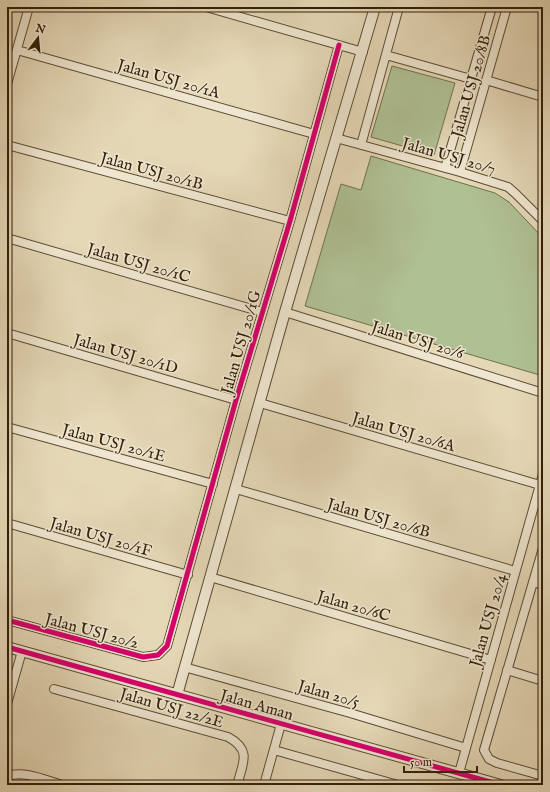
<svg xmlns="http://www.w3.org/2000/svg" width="550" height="792" font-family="'IM FELL English',serif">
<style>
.green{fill:#afc093;stroke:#70704e}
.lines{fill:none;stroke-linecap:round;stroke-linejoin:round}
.minor-casing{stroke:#5e4d34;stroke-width:10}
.tertiary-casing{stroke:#5e4d34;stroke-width:12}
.minor{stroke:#eee6d0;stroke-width:8}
.tertiary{stroke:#eee6d0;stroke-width:10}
.cycleway-casing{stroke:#eee6d0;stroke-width:8}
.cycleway{stroke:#d6006c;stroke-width:5}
.labels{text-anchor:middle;stroke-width:3;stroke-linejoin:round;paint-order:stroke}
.street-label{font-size:16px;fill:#311f09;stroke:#eee6d0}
</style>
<rect width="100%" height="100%" fill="#e5d8b7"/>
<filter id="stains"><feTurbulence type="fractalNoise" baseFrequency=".005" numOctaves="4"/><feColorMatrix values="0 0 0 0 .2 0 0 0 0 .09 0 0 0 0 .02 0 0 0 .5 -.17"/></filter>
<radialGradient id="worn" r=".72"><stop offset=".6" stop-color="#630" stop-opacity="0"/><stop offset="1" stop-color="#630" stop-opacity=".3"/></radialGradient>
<path class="green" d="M392,66L455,83L434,155L371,137Z
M371,156L495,193L509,202L543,238V376L305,306L341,184L361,190Z"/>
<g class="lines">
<defs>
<path id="minor" d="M206,7L363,52
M17,50L314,134
M386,55L471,79
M486,80L543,97
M7,84L29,7
M336,138L460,172L508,187L516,194L543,221
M7,145L290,221
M361,145L399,7
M445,168L492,7
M460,172L507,7
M7,238L262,312
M285,312L543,393
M7,333L236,400
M260,403L540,485
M7,427L213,484
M236,489L515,571
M7,523L188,575
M543,548L484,750L489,759L497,763L543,776
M210,577L491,660
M533,582L543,585
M7,620L143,657L158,655L167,646L236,400L290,221L339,45
M184,667L350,713L466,748
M507,670L543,681
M54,689L228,737C252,750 243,763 237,785
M7,704L22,651
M274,750L398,785
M459,773L543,474
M7,776C24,770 45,780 62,785
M264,785L281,724"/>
<path id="tertiary" d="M7,647L501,785
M177,695L285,312L375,7"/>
</defs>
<use href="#minor" class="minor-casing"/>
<use href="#tertiary" class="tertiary-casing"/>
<use href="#minor" class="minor"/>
<use href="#tertiary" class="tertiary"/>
<defs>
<path id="cycleway" d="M7,620L143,657L158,655L167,646L236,400L290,221L339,45
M7,647L501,785"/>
</defs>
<use href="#cycleway" class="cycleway-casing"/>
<use href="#cycleway" class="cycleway"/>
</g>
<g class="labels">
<g class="street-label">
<text transform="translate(169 78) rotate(16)" y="6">Jalan USJ 20/1A</text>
<text transform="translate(470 86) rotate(-74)" y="6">Jalan USJ 20/8B</text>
<text transform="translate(449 155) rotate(16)" y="6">Jalan USJ 20/7</text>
<text transform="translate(152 170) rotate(15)" y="6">Jalan USJ 20/1B</text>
<text transform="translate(139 262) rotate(16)" y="6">Jalan USJ 20/1C</text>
<text transform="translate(418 339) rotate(17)" y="6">Jalan USJ 20/6</text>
<text transform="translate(240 342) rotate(-74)" y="6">Jalan USJ 20/1G</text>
<text transform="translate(126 353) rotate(16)" y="6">Jalan USJ 20/1D</text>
<text transform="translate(404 431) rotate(16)" y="6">Jalan USJ 20/6A</text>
<text transform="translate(114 442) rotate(15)" y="6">Jalan USJ 20/1E</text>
<text transform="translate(379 517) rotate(16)" y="6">Jalan USJ 20/6B</text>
<text transform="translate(101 536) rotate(16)" y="6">Jalan USJ 20/1F</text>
<text transform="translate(354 605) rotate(16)" y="6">Jalan 20/6C</text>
<text transform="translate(487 620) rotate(-74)" y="6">Jalan USJ 20/4</text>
<text transform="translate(92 630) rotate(15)" y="6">Jalan USJ 20/2</text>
<text transform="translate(329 693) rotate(16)" y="6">Jalan 20/5</text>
<text transform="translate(257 704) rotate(16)" y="6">Jalan Aman</text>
<text transform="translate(172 707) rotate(16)" y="6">Jalan USJ 22/2E</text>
</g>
</g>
<rect width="550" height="792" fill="none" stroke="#e5d8b7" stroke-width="24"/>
<rect x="8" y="8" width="534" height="776" fill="none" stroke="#311f09" stroke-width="2"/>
<rect x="12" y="12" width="526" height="768" fill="none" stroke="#311f09"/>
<g transform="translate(38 38) rotate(16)" stroke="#eee6d0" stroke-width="3" paint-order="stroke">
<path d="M0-3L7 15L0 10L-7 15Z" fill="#311f09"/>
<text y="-6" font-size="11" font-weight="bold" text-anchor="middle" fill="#311f09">N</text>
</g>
<path d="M404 766v6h73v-6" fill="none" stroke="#311f09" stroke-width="2"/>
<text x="410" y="766" font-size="12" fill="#311f09" stroke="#eee6d0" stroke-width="3" paint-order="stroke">50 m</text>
<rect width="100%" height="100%" filter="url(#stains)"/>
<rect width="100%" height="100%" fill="url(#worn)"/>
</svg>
